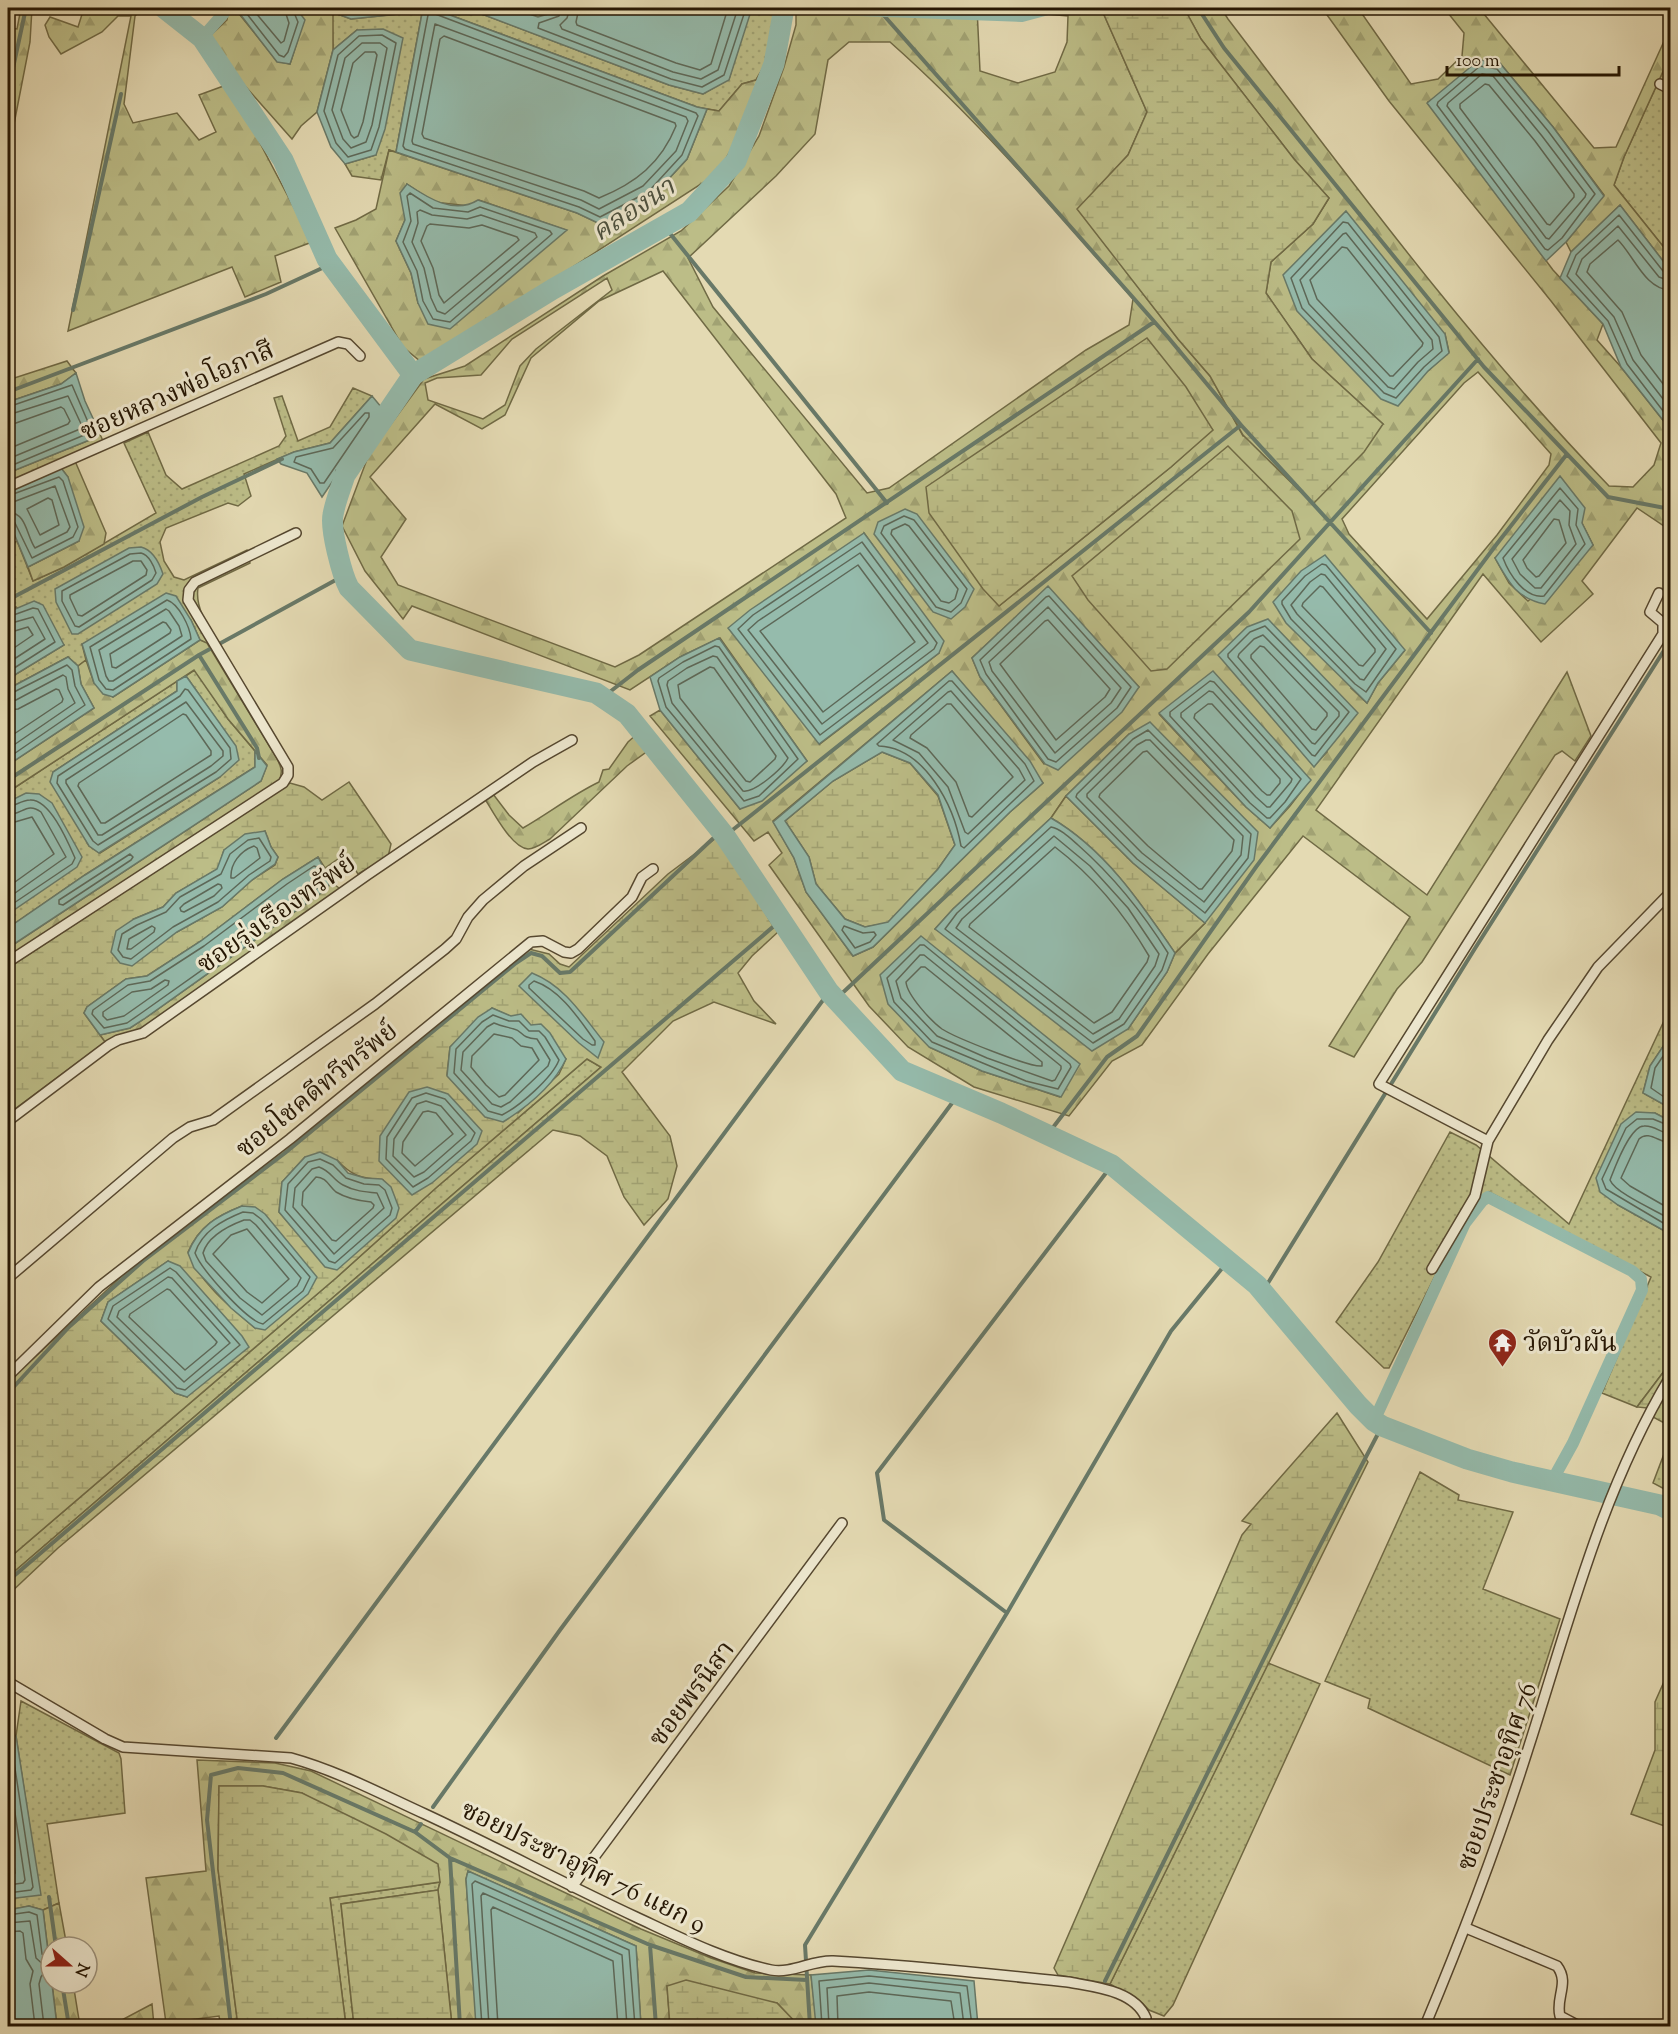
<svg xmlns="http://www.w3.org/2000/svg" width="1678" height="2034" font-family="'Sorts Mill Goudy','Noto Serif Thai',serif">
<style>
.grass{fill:url(#grass-dots);stroke:#706a45;stroke-width:1.5}
.forest{fill:url(#forest-firs);stroke:#706a45;stroke-width:1.5;fill-rule:evenodd}
.wetland{fill:url(#wetland-marsh);stroke:#706a45;stroke-width:1.5;fill-rule:evenodd}
.water{fill:#95bbac;stroke:#687968;stroke-width:1.5;fill-rule:evenodd}
.lines{fill:none;stroke-linecap:round;stroke-linejoin:round}
.shore{stroke:#5d6858;stroke-width:1.5}
.stream{stroke:#687968;stroke-width:4}
.canal{stroke:#95bbac;stroke-width:12}
.river{stroke:#95bbac;stroke-width:21}
.minor-casing{stroke:#55472f;stroke-width:12}
.minor{stroke:#ede7ce;stroke-width:9}
.labels{text-anchor:middle;stroke-width:6;stroke-linejoin:round;paint-order:stroke}
.street-label{font-size:26px;fill:#251603;stroke:#ede7ce}
.poi-label{font-size:26px;fill:#251603;stroke:#ede7ce;text-anchor:start}
.water-label{font-size:27px;font-style:italic;fill:#4c503e;stroke:#ede7ce}
</style>
<defs>
<pattern id="grass-dots" width="8" height="8" patternUnits="userSpaceOnUse" patternTransform="scale(1.5)"><rect width="8" height="8" fill="#bcbd87"/><path d="M2 2h.1M6 6h.1" fill="none" stroke="#a1a273" stroke-width="1.8" stroke-linecap="round"/></pattern>
<pattern id="forest-firs" width="22" height="20" patternUnits="userSpaceOnUse" patternTransform="scale(1.5)"><rect width="22" height="20" fill="#bcbd87"/><path d="M5 1l3.5 6h-7zM16 11l3.5 6h-7z" fill="#a1a273"/></pattern>
<pattern id="wetland-marsh" width="20" height="14" patternUnits="userSpaceOnUse" patternTransform="scale(1.5)"><rect width="20" height="14" fill="#bcbd87"/><path d="M1 5h8M5 5V1M11 12h8M15 12V8" fill="none" stroke="#a1a273"/></pattern>
</defs>
<rect width="100%" height="100%" fill="#e4dab3"/>
<filter id="stains"><feTurbulence type="fractalNoise" baseFrequency=".00333" numOctaves="4"/><feColorMatrix values="0 0 0 0 .2 0 0 0 0 .09 0 0 0 0 .02 0 0 0 .5 -.17"/></filter>
<radialGradient id="worn" r=".72"><stop offset=".6" stop-color="#630" stop-opacity="0"/><stop offset="1" stop-color="#630" stop-opacity=".3"/></radialGradient>
<path class="grass" d="M410,8H423L396,152L389,150L381,180L352,176L345,164L376,155L357,30L333,50L332,12L351,19L408,13Z
M431,8H466L669,85L703,94L729,79L751,8H775L766,63L756,80L742,84L719,111L697,107Z
M511,8H557L555,12L538,17Z
M1670,56V255L1614,185L1624,157Z
M353,388L372,396L330,443L294,452L244,474L251,496L238,506L228,503L166,528L160,542L164,561L174,577L184,580L247,550L250,563L198,588C195,607 207,625 217,640L209,647L206,643L200,640L191,620L82,644L86,660L78,666L68,657L8,689V679L64,645L16,607L8,612V546L17,541L33,581L64,567L156,513L124,443L148,432L166,475L182,489L279,446L286,436L274,398L282,396L298,441L330,427Z
M195,670L228,719L255,751V767L85,875L8,928V792L177,681V691L53,772L89,846L100,853L220,777L235,746L186,676Z
M1670,1008V1036L1650,1066L1643,1093L1670,1108V1121L1655,1113L1618,1205L1670,1234V1336L1664,1349L1668,1366L1637,1407L1602,1393L1651,1277L1489,1192L1487,1203L1475,1206L1444,1258L1389,1368H1384L1336,1322L1378,1262L1450,1132L1476,1145L1569,1224Z
M587,1059L601,1067L8,1577V1559L336,1278L437,1187Z
M1670,1385V1426L1651,1416Z
M1670,1438V1458L1667,1465L1670,1477V1492L1653,1483Z
M1420,1472L1459,1495L1458,1500L1513,1512L1483,1589L1560,1619L1510,1775L1368,1708L1370,1699L1325,1681Z
M1268,1663L1320,1684L1173,2005L1164,2016L1149,2010L1140,2001L1110,1984Z
M21,1701L119,1753L121,1759L125,1813L47,1824L59,1903L43,1910L29,1906L8,1910V1899L40,1894L16,1736Z
M440,1882L438,1890L341,1904L354,2026H346L330,1898Z"/>
<path class="forest" d="M21,8H32L30,42L8,155V28L17,29Z
M84,8H138L140,11L135,16L124,104L133,123L177,113L199,140L216,132L199,95L229,84L312,242L275,256L281,282L245,297L232,267L68,331L131,16H118L102,32L61,54L49,37L45,25L50,17L78,27Z
M229,8H242L240,15L277,61L290,64L304,20L296,8H333V50L317,112L301,126L292,139L215,52L211,35L227,20Z
M796,8H977L980,71L1018,83L1055,72L1067,42L1068,16L979,8H1101L1147,112L1128,155L1078,209L1178,339L1210,376L1243,436L1383,424L1312,359L1266,293L1271,262L1313,224L1329,198L1294,159L1201,39L1184,8H1221L1228,19C1350,179 1469,341 1609,486L1633,487L1654,465L1661,443L1551,301L1389,101L1322,8H1358L1411,84L1438,79L1462,56L1464,33L1444,8H1479L1594,148L1616,147L1670,28V56L1624,157L1614,185L1670,255V270L1620,205L1571,252L1566,242L1604,195L1553,127L1499,62L1428,102L1553,270L1603,324L1597,340L1621,367L1670,429V530L1637,508L1582,581L1593,594L1541,642L1483,574L1316,810L1427,895L1567,672L1591,736L1575,761L1562,751L1555,755L1422,962L1397,989L1354,1057L1329,1046L1410,917L1303,836L1208,954L1142,1045L1112,1061L1069,1116L974,1087L908,1047L869,1006L769,865L782,853L768,832L754,841L650,716L660,710L740,809L807,761L720,638L680,657L630,690L412,606L403,619L365,571L342,526L369,454L424,379L465,366L603,276L681,231L729,186L759,136L784,67L796,25ZM849,42H890C978,120 1055,210 1133,299L1129,325L1086,350L889,488L867,493L713,307L688,258L776,176L815,134L828,60ZM663,271L836,494L846,518L639,655L615,667L398,585L381,557L406,519L370,477L435,404L482,429L505,415L531,358L599,301ZM607,278L612,290L536,349L520,366L505,405L483,419L428,400L425,383L437,378L481,375L512,339ZM1445,334L1449,352L1428,371ZM1478,372L1551,454L1549,465L1497,535L1427,619L1349,534L1342,519L1464,383ZM1213,429L1171,467L999,606ZM1582,523L1593,545L1528,601L1509,583L1495,558ZM864,533L891,571L939,653L820,744ZM1048,587L1139,687L1044,764L980,677L972,658ZM1405,650L1378,683L1367,703L1351,688ZM952,671L1043,783L1010,812L873,947L853,956L806,892L794,858L773,821ZM1159,714L1310,780L1290,806L1270,828L1246,807ZM1269,714L1327,752L1314,766ZM1129,734L1205,923L1175,953L1167,972L1128,1029L935,929L953,909L1051,818L1066,796ZM929,1047L1060,1097L982,1071Z
M766,63L742,129L718,173L545,285L420,361L403,347L335,228L356,220L376,209L389,150L577,213L600,224L651,198L687,159L707,109L719,111L742,84L756,80ZM407,184L434,202L469,206L479,200L566,230L418,303L411,273L396,241L405,220Z
M67,361L76,373L61,384L8,402V380Z
M75,461L106,533L104,544L64,567L33,581L28,567L79,541L68,477L61,468Z
M200,640L207,643L276,757C281,766 284,773 278,782L8,959V948L261,781L267,765L228,719L194,670L8,792V765L94,708L81,684L78,666L86,660L94,683L113,697Z
M637,734L649,750L627,766L550,839C543,843 535,849 528,849C512,848 493,812 485,799L493,794L509,815L523,828C549,813 572,795 599,782L603,770L609,769L628,742Z
M330,881L339,888V892L138,1032L105,1042L100,1035L130,1028L144,1019L328,888Z
M197,1760L275,1763L311,1771L641,1929L711,1958L755,1973L811,1975L817,2026H799L777,2003L667,1986L670,2026H641L636,1946L468,1871L466,1879L477,2026H452L438,1890L440,1882L302,1793L263,1786H219L218,1869L238,2026H221L219,2016L166,2023L146,1878L206,1871Z
M59,1903L67,1947H51V1976L43,1910Z
M52,1983H73L80,2026H57Z
M152,2004L154,2026H83L120,2021Z"/>
<path class="wetland" d="M1101,8H1184L1201,39L1294,159L1329,198L1313,224L1271,262L1266,293L1312,359L1383,424L1364,452L1313,504L1243,435L1210,376L1178,339L1077,209L1128,155L1147,112Z
M1147,338L1186,387L1213,430L1171,467L999,606L983,589L929,513L926,487Z
M97,427L103,441L64,459L8,482V473L97,437Z
M1228,446L1292,511L1300,539L1167,669L1151,671L1088,600L1072,576Z
M882,752L910,763L938,796L955,845L938,869L888,923L865,927L845,919L816,884L809,857L785,821L833,781Z
M349,782L391,844L388,857L358,874L345,854L325,868L318,857L283,879L201,941L147,976L126,979L87,1007L84,1013L105,1042L8,1114V968L290,783L304,787L322,800ZM265,831L271,847L278,857L275,865L252,880L222,907L177,932L134,919L163,907L176,893L218,869L224,850Z
M1066,796L1133,863L1205,923L1175,953C1141,903 1105,850 1051,818Z
M720,835L770,921L778,932L752,956L738,973L754,1001L776,1024L714,1002L673,1021L622,1072L670,1136L677,1166L668,1199L644,1225L624,1197L607,1156L580,1136L553,1130L58,1548L8,1595V1577L601,1067L587,1059L437,1187L336,1278L8,1559V1382L136,1263L529,949L549,954L560,964L569,967L668,874ZM492,1008L531,1026L566,1059L559,1074L518,1113L469,1100L447,1075L450,1047ZM305,1157L337,1160C352,1176 360,1178 382,1180L299,1235L279,1212L282,1182ZM242,1206L255,1328C230,1307 200,1283 188,1252C199,1226 217,1216 242,1206ZM168,1261L187,1397L175,1393L101,1321L108,1302Z
M1670,1336V1370L1647,1408L1637,1407L1668,1366L1664,1349Z
M1337,1413L1368,1462L1110,1984L1058,1975L1054,1968L1242,1535L1251,1524L1242,1521Z
M1670,1668V1828L1631,1814L1655,1750V1702Z
M219,1786H263L302,1793L386,1834L438,1864L440,1882L330,1898L346,2026H238L218,1869Z
M438,1890L452,2026H354L341,1904Z
M686,1980L777,2003L799,2026H670L667,1986Z"/>
<path class="water" d="M242,8H296L305,20L290,64L277,62L240,14Z
M333,8H410L408,13L351,19L332,12Z
M423,8H431L697,107L707,109L687,159L651,198L600,224L577,213L396,152Z
M466,8H511L538,17L555,12L557,8H752L729,80L703,94L669,85Z
M383,29L403,38L385,129L376,155L345,164L331,147L317,112L333,50L357,30Z
M1479,60L1499,62L1553,127L1604,196L1566,242L1546,261L1427,103Z
M407,184C428,198 454,215 478,200L567,230L450,329L428,324L418,303L411,273L396,241L405,220L400,193Z
M1620,205L1670,270V429L1621,367L1603,324L1560,278L1571,252Z
M1346,211L1445,334L1449,353L1428,371L1398,406L1381,399L1297,311L1283,275Z
M76,373L85,401L97,427V437L8,473V402L61,384Z
M372,396L382,408L322,497L307,473L281,464L277,459L294,452L330,443Z
M61,468L68,477L84,527L79,541L28,567L8,519V491Z
M1560,476L1585,508L1582,523L1593,545L1545,604C1516,598 1509,583 1495,558Z
M905,509L917,514L974,589L965,607L951,619L933,612L874,534L878,522Z
M864,533L944,641L939,653L819,744L728,628L750,610Z
M141,547C153,550 159,562 163,574L157,584L78,634H72L56,602L55,589L129,548Z
M1325,555L1405,650L1378,683L1367,703L1286,623L1273,602L1301,571Z
M1048,586L1139,687L1122,712L1058,770L1045,764L980,677L972,658Z
M166,593L176,596L191,620L200,640L113,697L103,694L94,683L82,644Z
M34,601L43,605L64,645L8,679V612Z
M1268,619L1358,713L1314,767L1218,655L1247,627Z
M719,638L807,761L762,801L740,809L660,710L650,677L680,657Z
M68,657L78,666L81,684L94,708L8,765V689Z
M952,671L1030,761L1043,783L1010,812L873,947L853,956L806,892L794,858L773,822ZM882,752L910,763L938,795L955,845L938,869L888,922L865,927L845,919L816,884L809,857L785,821L833,781Z
M1213,671L1311,780L1270,828L1246,807L1159,713Z
M186,676L236,746L239,760L220,777L99,853L89,846L50,782L53,772L177,691V681Z
M1150,722L1258,832L1254,860L1205,923L1133,863L1066,796L1129,734Z
M255,751L267,766L261,781L8,948V928L85,875L255,767Z
M26,793L39,794L52,803L82,857L77,867L8,914V802Z
M1051,818C1105,849 1141,903 1175,953L1167,972L1128,1029L1092,1051L935,929L953,909Z
M265,831L271,847L278,857L275,864L252,880L222,907L177,932L132,966L120,963L111,952L116,931L134,919L163,907L176,893L217,869L224,850L245,834Z
M318,857L330,881L328,888L144,1019L130,1028L100,1035L84,1013L87,1007L126,979L147,976L201,941L283,879Z
M921,936L1080,1064L1061,1097L982,1071L929,1047L888,1004L880,975Z
M532,973C565,986 583,1016 604,1042L598,1058L579,1043L519,986Z
M492,1008L511,1016L521,1014L531,1025L541,1024L550,1033L566,1059C554,1085 527,1107 503,1122L485,1117L447,1076L450,1047L478,1017Z
M1670,1036V1108L1643,1093L1650,1066Z
M427,1087L448,1094L482,1131L477,1144L432,1183L412,1195L379,1161L380,1136L409,1092Z
M1636,1112L1655,1113L1670,1121V1234L1618,1205L1600,1192L1596,1178L1621,1124Z
M320,1152L337,1160L348,1173L365,1178L382,1179L391,1187L399,1208L396,1218L337,1270L325,1267L279,1212L282,1182L305,1157Z
M242,1206L255,1207L265,1214L317,1277L308,1294L265,1330L255,1328L231,1308L194,1268L188,1253C199,1226 217,1216 242,1206Z
M168,1261L180,1266L242,1336L249,1347L187,1397L175,1393L101,1321L108,1302Z
M8,1731L16,1736L41,1895L8,1899Z
M468,1871L636,1946L641,2026H476L466,1879Z
M29,1906L43,1910L57,2026H8V1910Z
M869,1970L974,1981L978,2026H816L811,1975Z"/>
<g class="lines">
<path class="shore" d="M247,8V14L279,55L284,57L288,52L298,22L292,8
M255,8V12L281,43L284,41L289,23L284,8
M339,8L352,13L403,8
M562,8L559,16L539,23L538,28L671,79L702,87L724,75L746,8
M570,8L567,18L560,25L562,29L673,72L701,79L718,70L738,8
M579,8L576,22L577,25L676,63L700,70L711,64L728,8
M430,12L696,113L698,116L682,155L648,192L600,217L579,207L405,149L403,146L428,15Z
M435,24L686,117L688,121L676,151L643,186L599,209L581,200L413,144L412,141Z
M382,35L396,43L379,127L371,150L348,157L336,143L324,111L338,55L359,36Z
M444,36L675,123L676,126C661,163 636,183 599,198L584,191L424,138L422,134L440,39Z
M362,43H380L387,48L372,125L366,142L351,148L343,139L332,110L345,58Z
M365,52H375L377,55L363,122L358,136L354,138L351,135L341,110L353,63Z
M1480,66L1497,69L1548,131L1595,194L1562,238L1548,250L1545,249L1437,105L1438,102Z
M1482,74L1493,76L1542,136L1586,194L1585,197L1549,239L1546,238L1447,106L1448,103Z
M1485,84L1489,85L1535,141L1574,194V197L1550,225L1547,224L1460,108V104Z
M410,193L433,208L468,212L480,207L550,231L552,234L450,322L433,319L423,301L417,271L403,242L411,221L407,196Z
M420,210L432,215L467,219L481,215L535,233L537,237L445,314L437,311L431,298L424,268L412,242L418,223L417,212Z
M1343,222L1348,223L1439,337L1442,351L1424,367L1396,398L1384,393L1302,308L1291,278Z
M430,224L469,228L482,225L517,237L519,240L444,303L439,295L433,268L421,241L427,226Z
M1346,233L1432,340L1433,349L1418,362L1394,389L1388,387L1309,304L1300,280L1343,234Z
M1342,247L1347,248L1423,343L1422,346L1393,376H1390L1317,299L1310,280Z
M1670,273L1663,271L1619,215L1576,255L1567,276L1608,321L1627,364L1670,420
M1670,281L1659,277L1618,226L1582,259L1576,274L1614,317L1633,360L1670,408
M1670,290C1645,289 1634,256 1618,240L1590,264L1587,272L1622,312L1641,355L1670,393
M8,407L72,385L91,429L89,433L8,467
M365,413H369V417L324,483H320L311,469L294,462L296,457L333,448Z
M8,415L68,396L82,426L80,429L8,459
M8,424L16,423L61,407L64,409L70,421L68,424L8,449
M1560,488L1578,509L1576,525L1585,544L1544,596C1525,599 1509,574 1503,558Z
M8,496L59,477L63,481L78,527L73,537L32,558L15,523L8,519
M48,498L52,500L59,525L40,535L27,509Z
M1560,500L1570,511L1569,525L1576,544L1541,588H1535L1520,574L1512,559Z
M8,504L55,486L70,527L67,532L35,548C26,535 27,513 8,512
M904,516L914,520L967,589L961,603L951,612L936,607L881,533L884,526Z
M1554,519L1559,520L1566,543L1539,576L1536,577L1527,568L1523,560Z
M905,524L909,526L958,589L955,599L949,603L941,601L891,534L892,530Z
M862,542L937,643L934,649L820,735L738,629L753,615Z
M141,553C149,555 154,566 156,573L152,580L79,627L75,626L62,601V591L130,554Z
M860,553L928,643L822,724L748,630L758,621Z
M133,561H141L147,570L146,575L82,616L78,615L70,598V595Z
M1322,564L1326,565L1396,649L1366,692L1355,684L1291,619L1282,604V601L1305,576Z
M858,565L915,642L823,712L760,631Z
M1321,574L1325,575L1386,649L1364,680L1360,679L1297,614L1291,605L1310,582Z
M1320,586L1323,587L1375,649V652L1363,666L1359,665L1302,606L1303,603Z
M1049,596L1131,687L1117,708L1056,762L1048,759L986,674L980,660L1046,597Z
M167,600C179,604 190,627 191,639L113,690L106,689L99,680L90,647Z
M1048,607L1121,688L1111,703L1055,753L992,671L989,662Z
M166,609L169,611L179,626L182,636L113,681H109L106,676L99,650Z
M8,617L33,608L38,609L55,642L8,672
M1048,620L1110,689L1105,697L1056,740L1000,664L1045,621Z
M163,622L166,623L171,630L170,633L116,668L112,667L110,654Z
M8,624L33,617L45,639L8,663
M1265,626L1349,712L1315,756L1312,755L1228,657V654L1250,632Z
M8,633L28,627L33,635L8,652
M1263,635L1339,712V716L1315,744L1312,743L1238,657L1239,654L1254,639Z
M715,646L719,647L798,759L759,796L744,801L666,707L658,681L659,678L683,662Z
M1260,646L1264,647L1327,713V716L1316,730L1312,729L1251,658V655Z
M713,656L717,657L788,758C783,768 755,793 743,791L672,703L667,685L668,681L687,668Z
M710,667L714,668L776,756L775,759L750,782L746,781L680,698L678,685Z
M952,681L1025,764L1034,781L964,848L961,846C954,806 925,748 879,746L877,744L949,681Z
M1210,681L1214,682L1301,779L1285,802L1270,818H1267L1250,803L1170,716V712Z
M185,689L188,690L230,748L231,759L216,772L98,845L93,841L57,783L58,776L180,696Z
M951,691L1019,769L1025,780L968,834L965,832L948,787L919,753L893,740L948,692Z
M1209,691L1213,692L1292,779L1291,782L1270,807H1267L1256,797L1181,717V713Z
M8,694L12,693L67,665L72,670L75,686L85,705L8,758
M8,701L16,700L63,675L66,677L68,689L75,703L8,749
M186,702L223,751V756L211,766L102,835H98L66,783V780Z
M947,704H951L1013,777L972,817L969,816L956,782L927,748L910,738L911,735Z
M1208,704H1212L1280,779V783L1270,795H1267L1262,791L1194,718L1195,714Z
M8,710L18,709L56,689L59,690L63,699L62,702L8,738
M183,714L186,715L211,751V755L105,823H101L78,786L79,783Z
M1148,730L1251,834L1248,858L1205,913L1137,859L1076,797L1077,794L1133,739Z
M1146,740H1150L1243,836L1241,855L1204,902L1142,853L1087,797V794L1137,745Z
M1147,751L1234,840L1232,851L1202,889H1199L1148,846L1099,797L1100,794L1143,752Z
M8,807C15,806 22,800 30,800C50,799 68,842 75,858L72,864L8,907
M8,815C23,814 27,802 41,812L66,857L8,898
M8,824L32,817L54,854L8,887
M1051,827C1061,829 1070,838 1078,845C1113,876 1143,913 1168,953L1162,970L1124,1024L1093,1043L945,929L957,913Z
M1054,836L1090,866L1128,908L1159,954L1155,966L1119,1019L1093,1034L956,928L962,919Z
M259,838L271,857L270,861L249,875L218,902L173,927L131,959L123,957L118,950L122,934L137,925L166,912L180,897L221,874L230,854L248,840Z
M254,846L257,848L260,858L234,878H231C230,864 240,851 254,846Z
M1055,847C1093,876 1125,915 1149,956L1147,962L1112,1012L1094,1023L969,927L970,924Z
M130,854L133,857L131,860L63,905L59,904V900Z
M314,866L317,867C321,872 325,879 322,885L140,1014L127,1023L104,1028L92,1014L93,1010L128,985L150,981L204,946L287,884Z
M218,884L221,885L222,888L214,896L184,912L181,911L180,908L184,904Z
M152,926L155,928L154,932L131,949H127L129,939Z
M844,926L863,933L874,932L876,935L870,942L855,948L842,930Z
M920,945H924L1070,1064L1071,1067L1058,1089L1026,1081L932,1042L894,1002L887,978Z
M920,955H924L1061,1066V1069L1055,1080L1052,1081L987,1058L937,1036L901,998L896,981Z
M921,967H925L1042,1062V1066C1031,1068 954,1037 942,1029C931,1021 907,995 906,982Z
M165,980L169,981L168,985L124,1016L107,1020L103,1016V1012L132,992L151,989Z
M534,981C561,990 579,1019 595,1041V1045H592L583,1039L529,988V985Z
M493,1015L509,1021H519L529,1031H539L545,1037L559,1060C552,1078 520,1106 502,1115L488,1111L454,1073L456,1049L482,1022Z
M494,1023C501,1026 507,1027 514,1029C523,1031 520,1038 537,1039L550,1060L548,1066L510,1102L501,1107L492,1104L461,1070L463,1052L487,1027Z
M494,1034L512,1038L521,1046L532,1048L539,1060L505,1095L499,1097L486,1085L471,1067L472,1056Z
M1670,1046L1655,1068L1651,1088L1670,1101
M426,1093L445,1099L475,1133L471,1141L428,1178L413,1187L386,1159L387,1137L412,1098Z
M426,1101L441,1106L466,1135L424,1172L414,1177L393,1156L394,1139L417,1104Z
M428,1111L436,1113L453,1134L415,1166L402,1153L403,1142L423,1112Z
M1670,1126L1653,1119H1637L1626,1128L1602,1179L1606,1189L1670,1227
M1670,1134C1661,1133 1654,1125 1644,1126C1630,1126 1615,1167 1610,1180C1615,1193 1657,1211 1670,1219
M1670,1143C1659,1142 1648,1130 1639,1139L1621,1178L1630,1186L1670,1209
M320,1159L333,1165L346,1178L364,1184L379,1185L385,1190L392,1208L390,1215L335,1263L329,1261L285,1210L288,1184L308,1162Z
M319,1167C331,1171 333,1180 343,1185C354,1191 365,1192 377,1193L384,1208L334,1254L293,1207L295,1188L312,1169Z
M316,1177C326,1177 329,1186 336,1192C346,1198 360,1201 371,1202L374,1205L373,1208L336,1241L332,1240L302,1205L303,1192Z
M243,1212L253,1213L261,1219L310,1277L303,1291L263,1324C247,1321 201,1269 195,1253C202,1231 223,1220 243,1212Z
M244,1220H250L256,1225L301,1278L297,1286L262,1315L240,1298L206,1261L203,1253C208,1236 228,1226 244,1220Z
M247,1229L289,1279L262,1303L247,1292L213,1254L231,1235Z
M170,1268L176,1272L240,1345L185,1390L177,1388L108,1319L113,1306Z
M168,1277L172,1278L230,1343L184,1382L117,1317L119,1311Z
M167,1289L170,1290L217,1342L215,1345L185,1370L129,1317L130,1314Z
M8,1738L11,1742L33,1887L31,1890L8,1893
M8,1766L25,1880L23,1883L8,1885
M8,1822L15,1873L13,1876H8
M8,1915L29,1912L37,1915L42,1954L46,1959H51
M8,1923L30,1921L36,1958L47,1968L41,1977L39,1984L44,2026
M8,1932L20,1931L23,1933L26,1959L33,1971L30,1984L35,2026
M482,2026L472,1884L475,1881L629,1950L635,2026
M489,2026L481,1896L483,1893L622,1955L627,2026
M498,2026L491,1910L493,1907L613,1961L618,2026
M822,2026L819,1981L869,1976L967,1986L972,2026
M829,2026L827,1988L869,1983L960,1993L964,2026
M838,2026L837,1996L869,1992L951,2001L955,2026"/>
<path class="stream" d="M1198,8L1224,48L1484,367L1608,497L1670,509
M880,11L1167,336L1241,425L1431,633
M8,91L26,8
M664,226L887,503
M73,310L121,94
M8,392L266,294L331,264
M337,471L345,475
M8,600L202,497L282,459
M199,655L257,748L259,758
M602,698L638,670L1154,322
M8,780L199,655L343,576
M725,836L1241,425
M836,999L1249,612L1478,359
M1048,1134L1107,1057L1137,1036L1256,867L1496,545L1567,454
M1263,1291L1474,950L1670,641
M8,1393L69,1327L143,1261L285,1153L516,963L531,953L542,956L560,973L570,972L721,831
M8,1581L781,920
M1007,1613L884,1520L877,1473L1112,1165
M276,1738L829,992
M433,1807L560,1630L958,1095
M421,1824L415,1832L450,1858L460,2026
M450,1858L650,1945L746,1977L807,1980
M49,1897L56,1947
M650,1945L656,2026
M1105,1981L1312,1561L1382,1426
M62,1983L69,2026
M231,2026L207,1820L211,1775L238,1768L283,1773L415,1832
M810,2026L805,1945L1007,1613L1171,1331L1228,1261"/>
<path class="canal" d="M803,8L1022,16L1052,8
M202,38L224,13V8
M1374,1421L1465,1223L1482,1201L1488,1197L1632,1271L1641,1279L1642,1290L1573,1443L1552,1481"/>
<path class="river" d="M164,8L202,38L283,160L327,259L413,375
M784,8L774,64L736,161L689,212L553,289L413,375L345,475C341,488 335,502 333,515C330,529 342,575 349,588L410,650L596,693L627,714L725,836L829,992L902,1071L1001,1113L1112,1165L1257,1285L1358,1405L1374,1421L1382,1426L1467,1459L1512,1472L1660,1505L1670,1510"/>
<defs>
<path id="minor" d="M1660,84L1670,89
M8,487L338,342L348,344L360,356
M8,962L283,783L288,775V767L188,600L189,590L195,582L296,533
M8,1121L109,1045L118,1040L143,1033L367,875L533,762L572,740
M1488,1141L1379,1084L1663,634V623L1650,612L1659,593
M1432,1269L1475,1196L1488,1141L1548,1040L1598,967L1670,893
M8,1278L173,1138L190,1127L213,1120L375,1004L445,949L456,939L468,917L483,900L524,866L581,828
M8,1376L99,1287L290,1139L531,942L543,941L564,952L571,953L578,949L632,897L642,877L653,869
M8,1682L105,1739L123,1747L291,1758C338,1771 381,1794 425,1814C496,1847 565,1884 636,1917C679,1937 724,1960 771,1970C792,1974 812,1960 833,1961C912,1965 990,1974 1068,1982C1094,1987 1134,1990 1146,2018L1142,2026
M572,1887L842,1523
M1466,1928L1557,1966C1570,1983 1555,1998 1560,2016L1579,2026
M1425,2026C1463,1935 1498,1844 1528,1749C1569,1622 1601,1492 1670,1377"/>
</defs>
<use href="#minor" class="minor-casing"/>
<use href="#minor" class="minor"/>
</g>
<defs>
<symbol id="temple-pin" viewBox="-11 -11 22 30"><path d="M0 17L-7.5 6A9.5 9.5 0 1 1 7.5 6Z" fill="#8f2418" stroke="#ede7ce"/><path d="M0-6L5-2H3V0L6.5 2.5H4V6H1.5V3h-3V6H-4V2.5H-6.5L-3 0V-2H-5Z" fill="#fff"/></symbol>
</defs>
<g fill-rule="evenodd">
<use href="#temple-pin" x="1486" y="1326" width="33" height="45"/>
</g>
<g class="labels">
<g class="street-label">
<text transform="translate(177 390) rotate(-24)" y="9">ซอยหลวงพ่อโอภาสี</text>
<text transform="translate(276 913) rotate(-35)" y="9">ซอยรุ่งเรืองทรัพย์</text>
<text transform="translate(316 1089) rotate(-39)" y="9">ซอยโชคดีทวีทรัพย์</text>
<text transform="translate(691 1693) rotate(-53)" y="9">ซอยพรนิสา</text>
<text transform="translate(1496 1776) rotate(-71)" y="9">ซอยประชาอุทิศ 76</text>
<text transform="translate(584 1866) rotate(26)" y="9">ซอยประชาอุทิศ 76 แยก 9</text>
</g>
<g class="poi-label">
<text x="1523" y="1351">วัดบัวผัน</text>
</g>
<g class="water-label">
<text transform="translate(633 209) rotate(-33)" y="9">คลองนา</text>
</g>
</g>
<rect width="1678" height="2034" fill="none" stroke="#e4dab3" stroke-width="30"/>
<rect x="9" y="9" width="1660" height="2016" fill="none" stroke="#251603" stroke-width="3"/>
<rect x="15" y="15" width="1648" height="2004" fill="none" stroke="#251603" stroke-width="1.5"/>
<g transform="translate(69 1965) rotate(111)"><circle r="28" fill="#ede7ce" stroke="#9d937d" stroke-width="1.5"/>
<path d="M0-4.5L10 22L0 15L-10 22Z" fill="#8f2418"/>
<text y="-9" font-size="16" font-weight="bold" text-anchor="middle" fill="#251603">N</text>
</g>
<path d="M1447 66v9h172v-9" fill="none" stroke="#251603" stroke-width="3"/>
<text x="1456" y="66" font-size="18" fill="#251603" stroke="#ede7ce" stroke-width="4.5" paint-order="stroke">100 m</text>
<rect width="100%" height="100%" filter="url(#stains)"/>
<rect width="100%" height="100%" fill="url(#worn)"/>
</svg>
